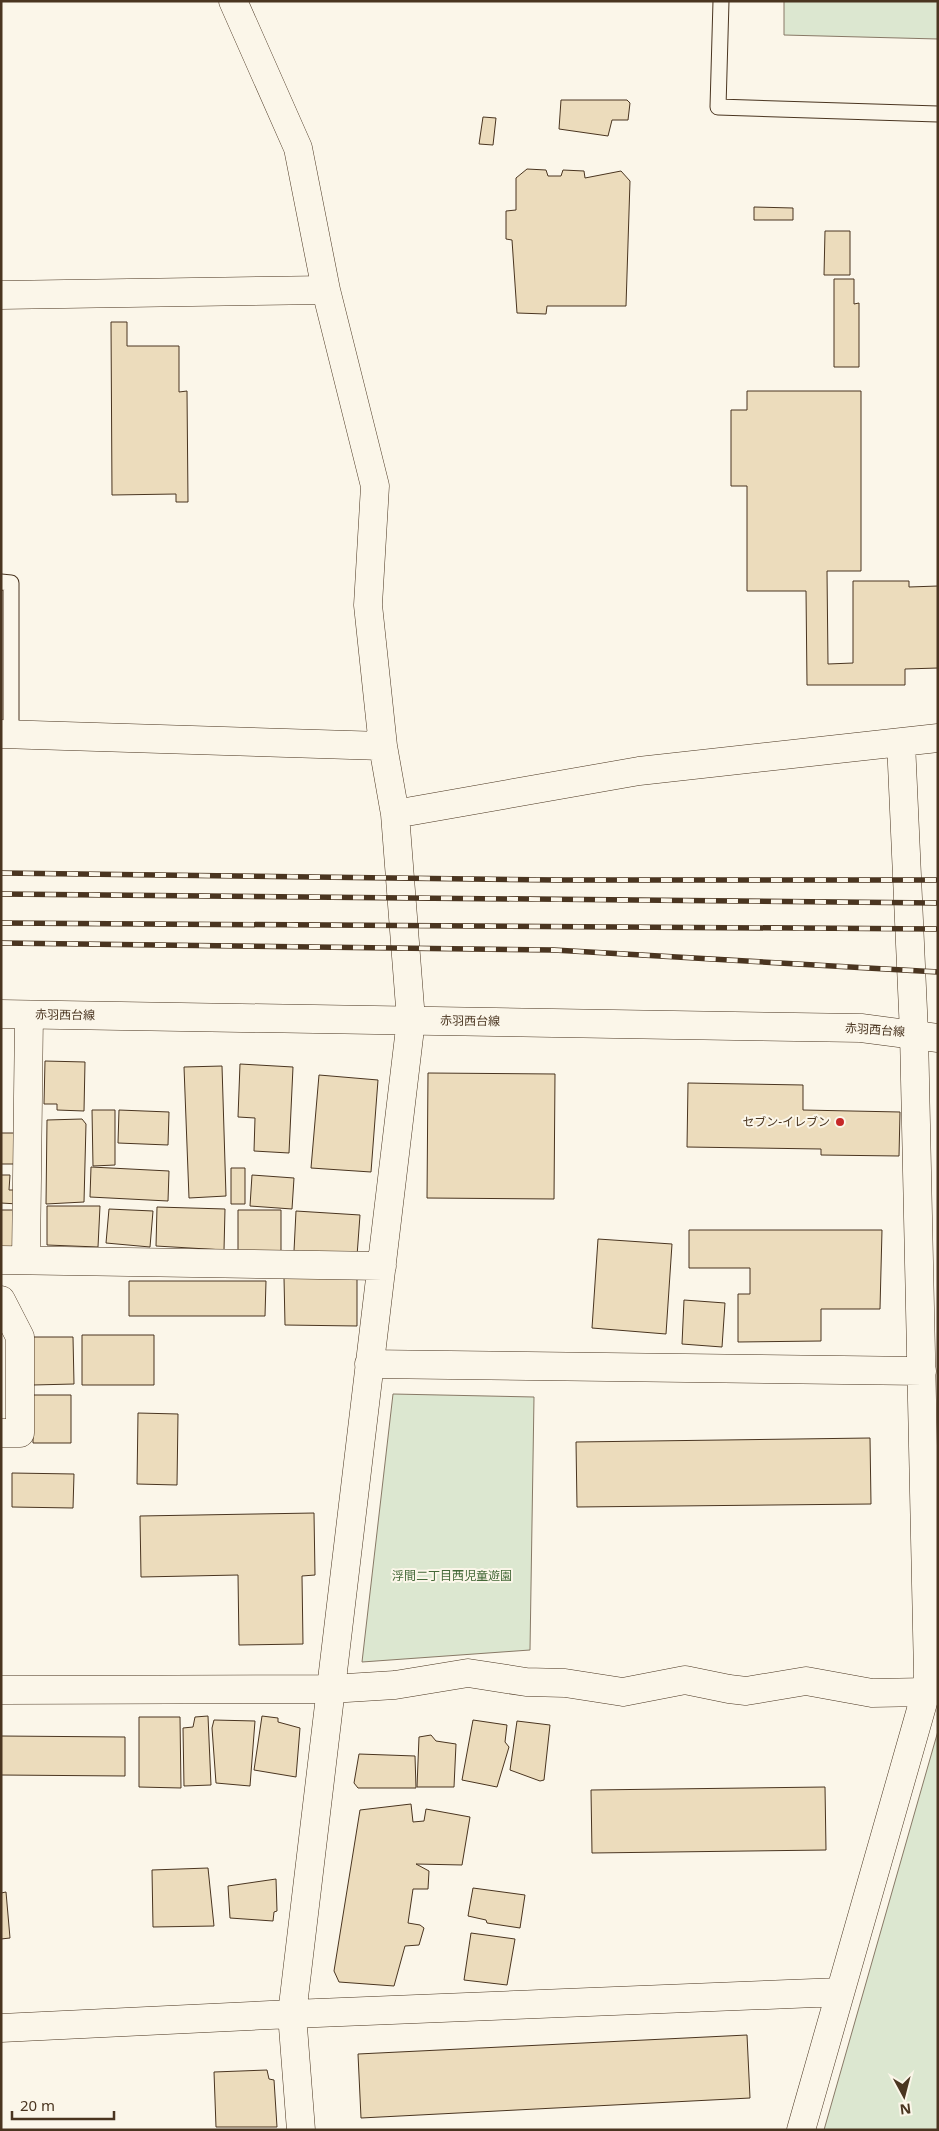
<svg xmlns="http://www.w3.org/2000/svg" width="939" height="2131" font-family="'Noto Sans','Noto Sans JP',sans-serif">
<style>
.green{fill:#dce7d0;stroke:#887966}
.building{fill:#ecdcbc;stroke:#4a3520}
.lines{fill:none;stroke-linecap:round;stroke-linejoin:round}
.service-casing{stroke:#4a3520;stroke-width:17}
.minor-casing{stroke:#4a3520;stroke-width:29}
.secondary-casing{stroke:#4a3520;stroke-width:29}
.service{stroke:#fbf6e9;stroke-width:15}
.minor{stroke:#fbf6e9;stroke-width:28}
.secondary{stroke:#fbf6e9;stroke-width:28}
.rail-casing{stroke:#4a3520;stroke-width:5.5}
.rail{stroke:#fbf6e9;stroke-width:4;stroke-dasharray:11;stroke-linecap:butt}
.poi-dot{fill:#c62828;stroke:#fbf6e9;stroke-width:2}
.labels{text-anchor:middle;stroke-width:4;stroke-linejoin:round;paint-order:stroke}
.street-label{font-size:12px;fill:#4a3520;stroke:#fbf6e9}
.poi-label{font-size:12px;fill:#4a3520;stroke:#fbf6e9;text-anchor:end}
.park-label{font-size:12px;fill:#436837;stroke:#fbf6e9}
</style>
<rect width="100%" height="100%" fill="#fbf6e9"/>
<path class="green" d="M784,1H938V39L784,35Z
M393,1394L534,1397L530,1650L362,1662Z
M938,1731V2130H824Z"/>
<path class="building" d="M561,100H627L630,103L628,120H612L608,136L559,129Z
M483,117L496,118L493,145L479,144Z
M527,169L546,170L548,176H561L563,170L584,171L585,178L621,171L630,181L626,306H547L546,314L517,313L512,240L506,239V211L516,210V178Z
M754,207L793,208V220H754Z
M825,231H850V275H824Z
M834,279H854V304L859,303V367H834Z
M111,322H127V346H179V392L187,391L188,502H176V494L112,495Z
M747,391H861V571H827L828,664L853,663V581H909V587L938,586V668L905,669V685H807L806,591H747V486H731V410H747Z
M45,1061L85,1062L84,1111L57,1110V1104H44Z
M240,1064L293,1067L289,1153L254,1151L255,1118L238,1117Z
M222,1066L226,1196L189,1198L184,1067Z
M428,1073L555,1074L554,1199L427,1198Z
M319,1075L378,1080L371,1172L311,1168Z
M688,1083L803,1085V1110L900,1112L899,1156L821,1155V1149L687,1147Z
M92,1110H115V1165L93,1166Z
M119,1110L169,1112L168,1145L118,1143Z
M82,1119L86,1124L84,1202L46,1204L47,1120Z
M1,1133H15L14,1164H1Z
M91,1167L169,1171L168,1201L90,1197Z
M231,1168H245V1204H231Z
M1,1175H10L9,1190H19L18,1204L1,1203Z
M252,1175L294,1178L292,1209L250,1206Z
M47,1206H100L98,1247L47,1245Z
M157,1207L225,1209L224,1250L156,1246Z
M109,1209L153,1211L150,1247L106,1243Z
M1,1210H15V1245L12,1247H1Z
M238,1210H281V1252H238Z
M296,1211L360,1215L357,1256L294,1251Z
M689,1230H882L880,1309H821V1341L738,1342V1294H750V1268H689Z
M598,1239L672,1244L666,1334L592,1328Z
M284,1278H357V1326L285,1325Z
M129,1281H266L265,1316H129Z
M684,1300L725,1303L722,1347L682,1344Z
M82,1335H154V1385H82Z
M33,1337H73L74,1384L33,1385Z
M33,1395H71V1443H33Z
M138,1413L178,1414L177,1485L137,1484Z
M870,1438L871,1504L577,1507L576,1442Z
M12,1473L74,1474L73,1508L12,1507Z
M314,1513L315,1575L302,1576L303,1644L239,1645L238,1575L141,1577L140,1516Z
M208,1716L211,1785L184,1786L183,1728L193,1727L195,1717Z
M262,1716L278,1718V1722L300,1728L296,1777L254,1770Z
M139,1717H180L181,1788L139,1787Z
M214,1720L255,1721L250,1786L216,1783L212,1728Z
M473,1720L507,1725L505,1742L509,1747L497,1787L462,1780Z
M517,1721L550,1725L544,1780L540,1781L510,1770Z
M431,1735L436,1741L456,1744L454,1787H417L419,1737Z
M1,1736L125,1737V1776L1,1775Z
M359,1754L415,1756L416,1788H358L354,1783Z
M825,1787L826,1850L592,1853L591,1790Z
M411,1804L413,1822L424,1821L426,1809L470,1817L462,1865L416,1864L429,1871L428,1889H413L408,1923L420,1925L424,1928L419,1945L405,1946L394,1986L339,1982L334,1971L360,1810Z
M208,1868L214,1926L153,1927L152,1870Z
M276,1879L277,1911L274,1912L273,1921L230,1918L228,1886Z
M473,1888L525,1895L520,1928L487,1923L486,1920L468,1916Z
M6,1892L10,1938L1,1939V1893Z
M471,1933L515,1939L507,1985L464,1980Z
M747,2035L750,2098L361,2118L358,2054Z
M267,2070L269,2079L274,2080L277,2127H216L214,2072Z"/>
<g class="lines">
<defs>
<path id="service" d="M721,1L718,107L938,114
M1,582L11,583V734"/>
<path id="minor" d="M233,1L298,148L326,290L375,486L368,605L383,746
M1,295L326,290
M1,734L383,746L395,814L411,1020L292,2014L301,2130
M395,814L639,771L938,738
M1,1260L382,1266
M26,1260L29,1015
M1,1300L20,1337V1433H1
M369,1364L922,1371
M1,1690L330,1689L395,1685L468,1673L526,1682L565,1683L623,1692L685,1680L729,1689L746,1691L806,1681L872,1693L926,1692
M1,2028L292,2014L840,1992
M801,2130L926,1692L928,1675L914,1033L901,742"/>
<path id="secondary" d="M1,1014L861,1028L938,1038"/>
</defs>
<use href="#service" class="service-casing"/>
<use href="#minor" class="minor-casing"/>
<use href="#secondary" class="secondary-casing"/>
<use href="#service" class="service"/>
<use href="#minor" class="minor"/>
<use href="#secondary" class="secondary"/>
<defs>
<path id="rail" d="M1,873L557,880H938
M1,894L938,903
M1,923L938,929
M1,943L554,950L938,972"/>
</defs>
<use href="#rail" class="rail-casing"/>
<use href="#rail" class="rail"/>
</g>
<circle class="poi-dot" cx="840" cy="1122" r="5"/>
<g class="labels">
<g class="street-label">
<text transform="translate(65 1015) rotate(1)" y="4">赤羽西台線</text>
<text transform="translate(470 1021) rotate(1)" y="4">赤羽西台線</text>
<text transform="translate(875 1030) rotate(4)" y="4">赤羽西台線</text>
</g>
<g class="poi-label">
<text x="830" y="1126">セブン-イレブン</text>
</g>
<g class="park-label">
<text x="452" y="1580">浮間二丁目西児童遊園</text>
</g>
</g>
<rect width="939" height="2131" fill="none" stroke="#4a3520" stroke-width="5"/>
<g transform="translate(904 2096) rotate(173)" stroke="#fbf6e9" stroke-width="4" paint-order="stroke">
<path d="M0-4L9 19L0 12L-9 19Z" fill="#4a3520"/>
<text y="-8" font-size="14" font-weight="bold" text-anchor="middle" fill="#4a3520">N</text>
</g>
<path d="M12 2111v8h102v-8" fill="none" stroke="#4a3520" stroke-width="2.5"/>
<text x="20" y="2111" font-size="15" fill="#4a3520" stroke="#fbf6e9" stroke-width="4" paint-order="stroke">20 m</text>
</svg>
